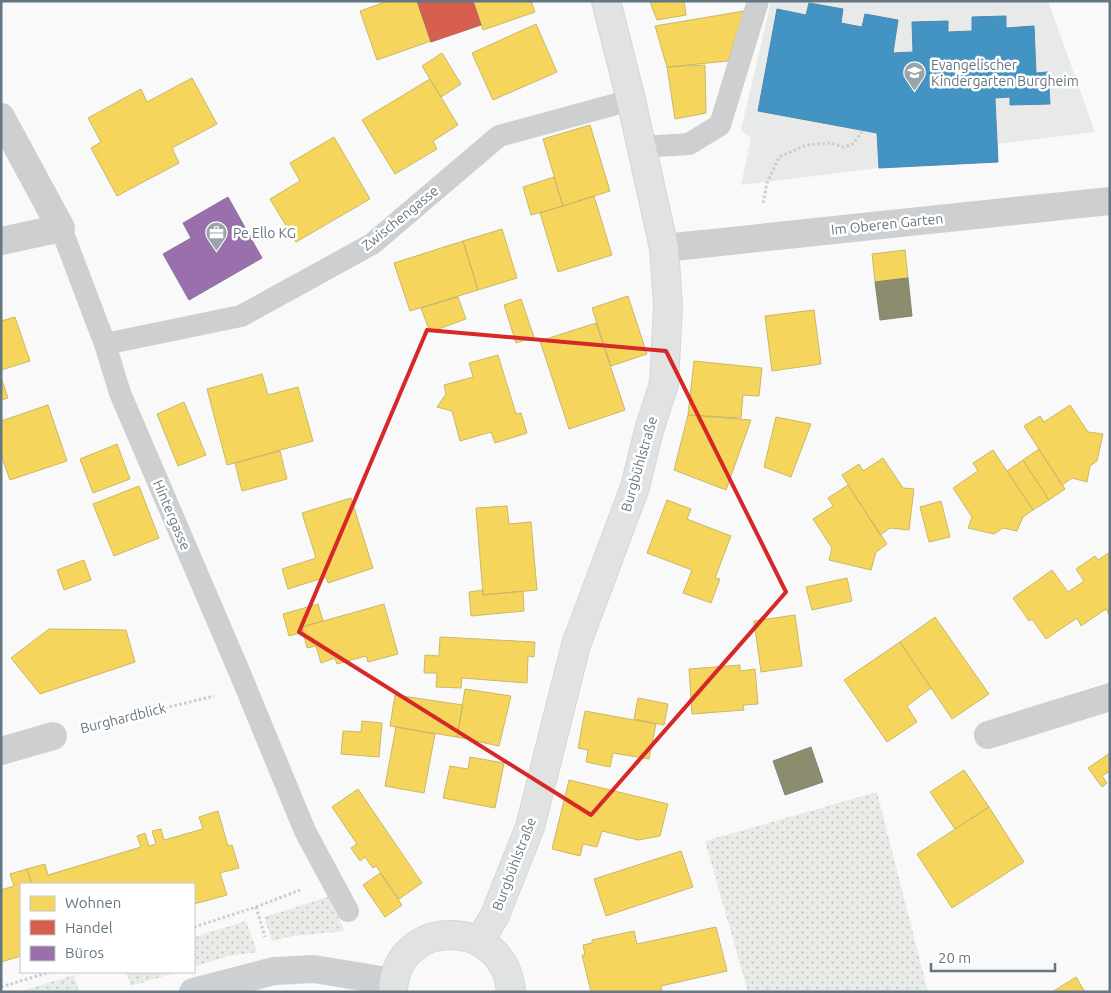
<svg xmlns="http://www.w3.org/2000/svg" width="1111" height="993" font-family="Ubuntu,sans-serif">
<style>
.built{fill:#e8e9e9}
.grass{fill:url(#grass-dots)}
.homes{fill:#f6d55c;stroke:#cab868}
.shops{fill:#d6604d;stroke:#b4675d}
.offices{fill:#9970ab;stroke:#89729f}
.schools{fill:#4393c3;stroke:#4d8ab0}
.industry{fill:#8c8c6e;stroke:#808574}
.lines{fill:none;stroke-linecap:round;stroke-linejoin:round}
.secondary-casing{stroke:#d5d6d7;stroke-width:30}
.path{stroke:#cbcccd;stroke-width:3;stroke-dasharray:2.5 2.5;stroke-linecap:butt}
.lane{stroke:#cecfd0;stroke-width:22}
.street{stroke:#cecfd0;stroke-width:28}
.secondary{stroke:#e1e2e2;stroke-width:28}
.marked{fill:none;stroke:#d62828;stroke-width:4;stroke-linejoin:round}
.labels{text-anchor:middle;stroke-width:5;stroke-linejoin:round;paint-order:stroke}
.poi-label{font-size:14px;fill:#657683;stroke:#fff;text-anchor:start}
.street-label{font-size:14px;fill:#657683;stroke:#fff}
</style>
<defs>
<pattern id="grass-dots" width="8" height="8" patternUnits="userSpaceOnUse" patternTransform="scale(1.25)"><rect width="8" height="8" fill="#e8ebe6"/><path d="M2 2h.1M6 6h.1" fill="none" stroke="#c0c3c0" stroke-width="1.8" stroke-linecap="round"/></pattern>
</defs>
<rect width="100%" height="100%" fill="#f9f9f9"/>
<path class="built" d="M771,1H1048L1095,132L997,144L998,162L879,168L741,185L751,138L741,130Z"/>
<path class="grass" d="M877,792L928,992H748L705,841Z
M328,897L345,931L293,936L272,941L264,917Z
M246,921L257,952L228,956L194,967V937Z
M126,972H178L131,986Z
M74,975L79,992H18Z"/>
<path class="homes" d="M388,1H417L431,41L377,60L360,11Z
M473,1H531L535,12L483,30Z
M684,1L686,15L657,20L650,2Z
M744,11L728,61L667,67L655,26Z
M536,24L557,72L493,100L472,53Z
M442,53L461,84L441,97L422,66Z
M705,65L706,113L675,119L667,67Z
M192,78L217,124L172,148L179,163L117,196L91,148L101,142L88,118L141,89L147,102Z
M430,79L458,125L433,141L437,149L395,174L362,120Z
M590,125L610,191L563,206L543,139Z
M334,137L370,199L296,242L270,199L300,181L290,163Z
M554,177L563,206L531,215L523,187Z
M594,196L612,255L558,272L540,213Z
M502,229L517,278L478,290L463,241Z
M463,241L478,290L410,311L394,263Z
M905,250L908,278L875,282L872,254Z
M628,296L647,354L611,366L592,308Z
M458,297L466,319L430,332L421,308Z
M521,299L534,337L516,343L504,305Z
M814,310L821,364L772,371L765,316Z
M15,317L30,361L1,370V321Z
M596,323L625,410L569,429L540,341Z
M498,355L516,414L521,413L527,433L495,443L491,432L460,441L452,411L437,407L446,394L444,385L473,377L469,363Z
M694,361L762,368L759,396L743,395L741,418L688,415Z
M262,374L268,395L298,387L313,441L227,465L207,389Z
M1,377L8,398L1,400Z
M184,402L206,455L178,466L157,414Z
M48,405L67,461L10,480L1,455V421Z
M1070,405L1088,432L1103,434L1097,461L1090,466L1087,482L1072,478L1062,485L1024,426L1040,416L1044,422Z
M688,415L751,420L726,490L674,470Z
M776,417L811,424L791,477L764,467Z
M117,444L130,479L93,493L80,459Z
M1039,449L1065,489L1049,500L1023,460Z
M993,450L1033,510L1023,517L1017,531L1003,528L994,534L968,528L972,517L953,488L978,471L973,463Z
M280,451L287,479L242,491L235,463Z
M883,458L903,488L914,489L909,530L890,528L880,535L842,475L859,464L863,471Z
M1023,460L1049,500L1033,510L1007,471Z
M848,485L887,544L876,552L871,570L829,560L832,548L813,519L833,506L828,498Z
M139,486L159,538L114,556L93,504Z
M351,498L373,568L328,583L326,577L288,589L282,569L316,558L302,513Z
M667,500L691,509L687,519L731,536L715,578L720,579L711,603L683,593L692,570L647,553Z
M941,501L950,537L929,542L920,507Z
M507,506L509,524L531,522L537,590L483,595L476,508Z
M1110,552V616L1106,609L1081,626L1077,618L1046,639L1032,619L1029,621L1013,598L1052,570L1068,592L1084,581L1076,569L1095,556L1098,560Z
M84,560L91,580L64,590L57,570Z
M847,578L852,601L812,610L806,587Z
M483,590V595L523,591L524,611L471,616L469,592Z
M318,604L323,621L302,627L303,632L289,636L283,614Z
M384,604L398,654L368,662L366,656L337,664L335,658L321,663L316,646L307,648L302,627Z
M795,615L802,666L761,672L754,621Z
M935,617L989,694L952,719L900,642Z
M49,629L126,630L135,662L40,694L11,658Z
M440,637L535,642L534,657L528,656L527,683L462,678L461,688L436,687L437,673H424L425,655L439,656Z
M900,642L931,688L907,706L917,722L887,742L844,680Z
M740,665V671L755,669L758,704L743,705L744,710L692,714L689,669Z
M465,689L511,696L499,746L457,737Z
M395,695L463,705L457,737L390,726Z
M638,698L668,704L664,725L634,719Z
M585,711L656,724L649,759L613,753L610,767L586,762L588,750L578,748Z
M362,721L382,723L379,757L341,754L343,731L361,732Z
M396,727L435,734L424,793L385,786Z
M1110,753V771L1102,776L1107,783L1102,787L1088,768Z
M470,757L504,763L495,808L443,798L450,766L468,769Z
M964,770L989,807L955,829L930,792Z
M569,780L668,804L660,836L638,840L602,831L597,847L583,844L580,856L552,849Z
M358,789L422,883L399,899L376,866L373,868L365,857L360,861L351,848L357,844L332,807Z
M989,807L1024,862L952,908L917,854Z
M218,811L228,846L232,845L239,868L220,873L227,895L194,904V884H32L27,869L45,864L48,875L141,847L137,836L145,833L149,846L156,844L152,831L161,829L164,840L203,829L199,817Z
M681,851L693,887L606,916L594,879Z
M27,869L32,884H21V956L1,962V890L14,886L10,874Z
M380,873L402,905L385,917L363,885Z
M716,927L727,971L661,986L662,992H591L582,955H585L583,945L592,943V940L634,931L637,944Z
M1076,977L1085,992H1052Z"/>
<path class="shops" d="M417,1H473L481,25L431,42Z"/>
<path class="offices" d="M228,197L262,258L189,300L163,254L191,238L183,223Z"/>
<path class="schools" d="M809,3L843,9L841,23L862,27L865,14L898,20L893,53L913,52L912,22L948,21V32L972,31V17L1006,16V28L1034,26L1036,73L1048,72L1050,104L1010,105V97L995,98L998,162L879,168L877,133L758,111L777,9L806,15Z"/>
<path class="industry" d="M908,278L912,316L880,320L875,282Z
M811,747L823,782L785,795L773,761Z"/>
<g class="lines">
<defs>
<path id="secondary" d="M480,941L495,915L530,827L576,645L635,487L649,430L664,384L668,306L664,248L631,100L606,1
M393,992C395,916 505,916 511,992"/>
</defs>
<use href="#secondary" class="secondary-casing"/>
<path class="path" d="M763,203L767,183L779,157L806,145L831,143L843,147L853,144L863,130
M87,727L214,696
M256,907L300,890
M194,927L256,907L265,937
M1,987L50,972"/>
<path class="lane" d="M642,147L689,144L720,125L758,1
M61,228L105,344L120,393L239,671L305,831L348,911
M105,344L241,316L372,244L499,136L631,100"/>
<path class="street" d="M1,117L61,228L1,241
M664,248L1110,201
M988,735L1110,697
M1,751L53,736
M193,992L274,971L314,969L393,982"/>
<use href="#secondary" class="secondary"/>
</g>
<path class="marked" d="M427,330L666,351L786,592L591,815L299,632Z"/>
<defs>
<symbol id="school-pin" viewBox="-11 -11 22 30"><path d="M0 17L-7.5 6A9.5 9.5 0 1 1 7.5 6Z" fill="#99a4ac" stroke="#fff"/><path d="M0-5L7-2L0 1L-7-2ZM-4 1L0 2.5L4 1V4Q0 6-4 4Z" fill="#fff"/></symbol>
<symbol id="office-pin" viewBox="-11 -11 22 30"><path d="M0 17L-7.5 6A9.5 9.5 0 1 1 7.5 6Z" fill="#99a4ac" stroke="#fff"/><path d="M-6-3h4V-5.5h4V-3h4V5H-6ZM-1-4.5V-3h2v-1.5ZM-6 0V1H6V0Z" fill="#fff"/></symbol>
</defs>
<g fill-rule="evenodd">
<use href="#school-pin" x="902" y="60" width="25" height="34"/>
<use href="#office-pin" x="204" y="220" width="25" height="34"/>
</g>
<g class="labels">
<g class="poi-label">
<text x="931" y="70">Evangelischer<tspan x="931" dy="16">Kindergarten Burgheim</tspan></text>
<text x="233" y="238">Pe Ello KG</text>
</g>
<g class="street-label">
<text transform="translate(400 218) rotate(-39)" y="5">Zwischengasse</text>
<text transform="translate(887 224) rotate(-6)" y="5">Im Oberen Garten</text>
<text transform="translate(639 464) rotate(-74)" y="5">Burgbühlstraße</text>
<text transform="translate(172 515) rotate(67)" y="5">Hintergasse</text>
<text transform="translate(123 718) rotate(-14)" y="5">Burghardblick</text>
<text transform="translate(514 864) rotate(-69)" y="5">Burgbühlstraße</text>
</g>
</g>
<rect width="1111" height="993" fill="none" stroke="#657683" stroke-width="5"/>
<rect x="20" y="883" width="175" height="90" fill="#ffffff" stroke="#c1c8cd"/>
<rect x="30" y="896" width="25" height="15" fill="#f6d55c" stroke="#c1c8cd"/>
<text x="65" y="908" font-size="15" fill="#657683">Wohnen</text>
<rect x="30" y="920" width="25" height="15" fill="#d6604d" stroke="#c1c8cd"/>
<text x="65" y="933" font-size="15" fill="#657683">Handel</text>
<rect x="30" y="946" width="25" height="15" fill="#9970ab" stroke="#c1c8cd"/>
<text x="65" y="958" font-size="15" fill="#657683">Büros</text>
<path d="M931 963v8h124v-8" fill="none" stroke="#657683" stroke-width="2.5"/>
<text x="938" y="963" font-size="15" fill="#657683" stroke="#ffffff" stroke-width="4" paint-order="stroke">20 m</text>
</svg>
